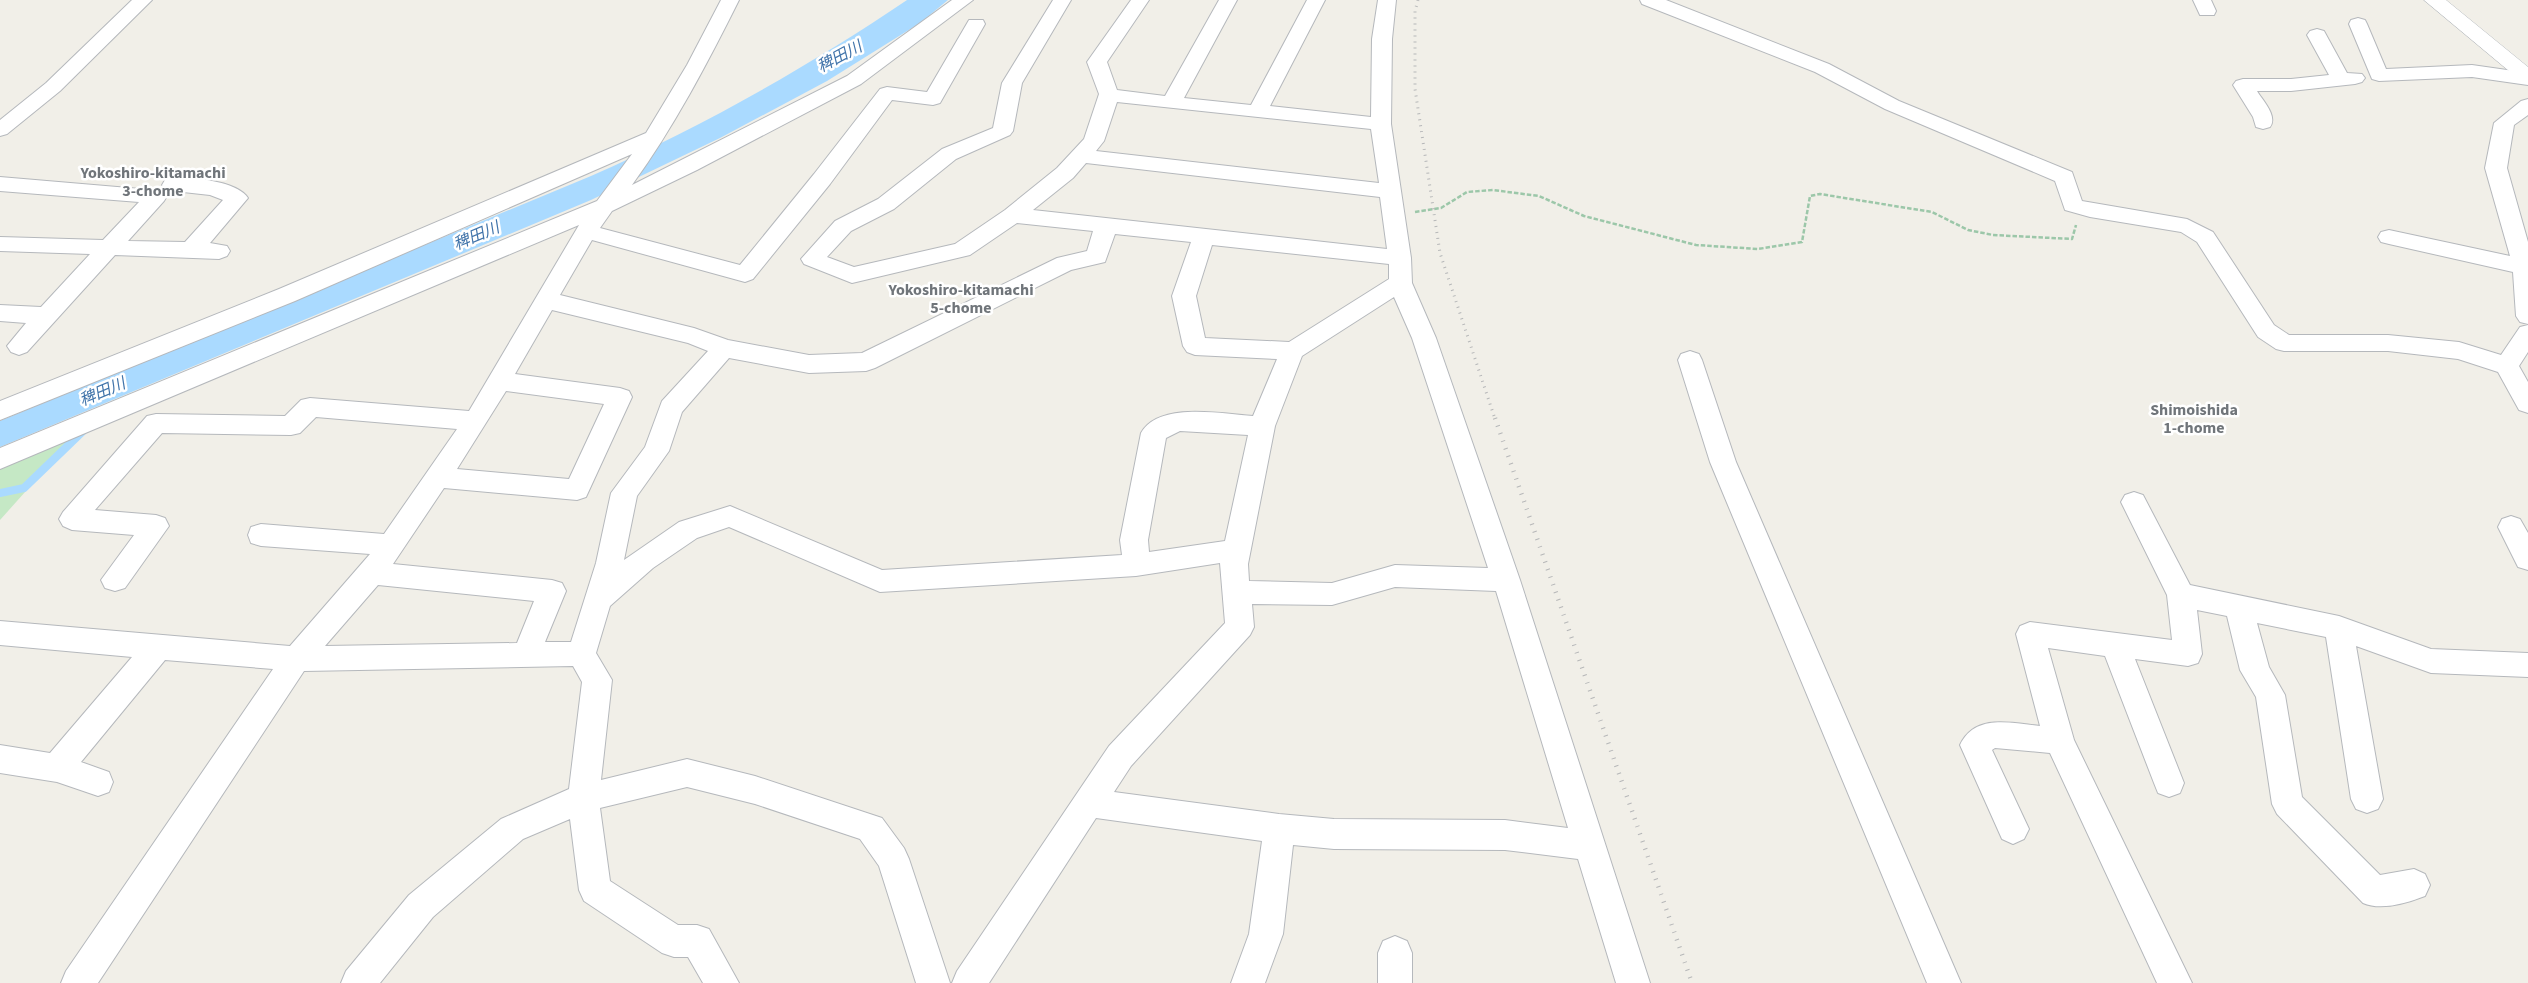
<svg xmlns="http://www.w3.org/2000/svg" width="2528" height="983" font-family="'Source Sans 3','Noto Sans JP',sans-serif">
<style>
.green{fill:#c5e8c5}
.water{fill:#aadaff}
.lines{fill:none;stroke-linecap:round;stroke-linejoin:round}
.stream{stroke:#aadaff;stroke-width:8}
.street-casing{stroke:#b5b8bc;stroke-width:2}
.secondary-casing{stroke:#b6babf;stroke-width:1}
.path{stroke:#9cc7a9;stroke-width:2.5;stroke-dasharray:4.5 2;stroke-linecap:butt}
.street{fill:#fff;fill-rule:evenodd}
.secondary{fill:#fff;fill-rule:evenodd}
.rail-far1{stroke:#b6b7b8;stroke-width:3;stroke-dasharray:1 5;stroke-linecap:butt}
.rail{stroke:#b6b7b8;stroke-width:4.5;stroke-dasharray:1 7;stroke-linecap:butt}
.labels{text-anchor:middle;stroke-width:5;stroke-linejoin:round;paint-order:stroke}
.water-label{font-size:16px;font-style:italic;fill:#4174aa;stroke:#fff}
.neighbourhood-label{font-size:16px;font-weight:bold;fill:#70757a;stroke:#fff}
</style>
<rect width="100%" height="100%" fill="#f1efe8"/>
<path class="green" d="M85,425L0,520V463Z"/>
<path class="water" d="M907,0H948L920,23L827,81L720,138L591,200L0,447V421L591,176C701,127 808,67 907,0Z"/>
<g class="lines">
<path class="stream" d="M0,493L24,488L83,431"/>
<defs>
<path id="street" d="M132,0H152L60,91L7,134L0,136V120L46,83Z
M721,0H739C707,64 674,127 632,185L847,76L952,0H973L861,84L697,170L612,211L600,228L740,265L814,174L880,89L887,87L927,92L969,20H983L985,24L940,103L933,105L892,100L830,184L753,279L745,282L592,240L560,295L694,328L728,340L809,355L862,353L1057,258L1087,251L1093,231L1017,223L970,255L852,283L804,264L801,259L835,221L878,199L942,149L993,128L1002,83L1053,0H1071L1022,83L1013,131L1010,135L956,159L894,209L851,231L827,257L854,267L955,244L1005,210L1057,168L1084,139L1099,94L1087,62L1131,0H1149L1107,62L1117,90L1165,96L1219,0H1237L1184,98L1251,105L1307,0H1325L1270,106L1371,117L1372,39L1378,0H1396L1392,39L1391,124L1411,258L1412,283L1436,338L1520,580L1650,983H1616L1578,859L1505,850L1334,849L1293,845L1283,934L1265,983H1231L1249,934L1262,841L1096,818L989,983H952L957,971L1109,746L1225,623L1220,563L1136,576L880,592L729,527L697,538L653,568L610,606L596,653L612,680L601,780L687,759L755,776L882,818L904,848L909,859L950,983H916L879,866L860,839L755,804L687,787L600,808L610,881L678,925H697L709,929L739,983H703L688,957H674L662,953L584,901L579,890L570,819L523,839L433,917L380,983H341L346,971L409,895L501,819L569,789L582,682L573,666L304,671L98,983H61L66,971L273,669L165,660L81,762L109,772L113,782L109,792L98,796L57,782L0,773V745L50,753L132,657L0,645V621L290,646L370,554L261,546L251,543L248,535L251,527L261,524L384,534L457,429L316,417L300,433L291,435L162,433L95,510L156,515L165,518L169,526L125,588L115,591L105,588L101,580L134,535L72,530L63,526L59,519L63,512L147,416L156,414L285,416L301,400L310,398L469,411L579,225L0,469V448L597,201L632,154L295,301L0,420V401L279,289L646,133L687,65ZM1117,102L1371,129L1379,183L1096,151L1104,141ZM1086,163L1380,197L1387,249L1033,210L1073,178ZM1115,234L1191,242L1172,296L1183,346L1187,352L1195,355L1277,359L1253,416C1223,414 1159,401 1141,433L1120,540L1122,555L882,570L730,506L679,522L624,560L637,496L669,451L682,412L729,358L809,373L866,371L875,368L1071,270L1105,262ZM1212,245L1389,264V279L1289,342L1205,338L1196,296ZM1394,297L1412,338L1488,568L1395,565L1332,583L1249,581L1248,564L1275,426L1302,356ZM552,310L688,343L708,351L662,401L645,447L611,493L596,563L571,642H545L566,591L562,583L552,580L393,564L444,488L577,500L586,497L632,397L629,391L620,388L515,374ZM506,391L604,404L569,479L457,469ZM1180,431L1248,435L1225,541L1149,552L1148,540L1166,438ZM378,585L534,601L517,643L325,646ZM1395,587L1496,591L1568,828L1505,820L1334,819L1279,814L1114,792L1131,766L1250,635L1254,627L1252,604L1332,605Z
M1640,0H1666L1829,64L1899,101L2072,172L2082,201L2187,219L2213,232L2274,325L2289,335H2388L2459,342L2501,355L2520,327L2528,325V352L2519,366L2528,382V413L2519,410L2498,372L2458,359L2388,351H2284L2276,349L2258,337L2197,242L2181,232L2090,217L2065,210L2055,181L1885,109L1815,72L1642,4Z
M2193,0H2211L2216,11L2214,15H2200Z
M2358,18L2365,20L2367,24L2386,69L2472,65L2528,73V85L2472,77L2379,81L2372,79L2349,24L2351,20Z
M2317,29L2324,31L2347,73L2362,74L2365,78L2362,82L2355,84L2291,91H2257C2263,101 2278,116 2270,127L2263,129L2256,127L2253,117L2233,85L2236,81L2243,79H2291L2329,75L2307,35L2310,31Z
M2528,99V115L2514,125L2507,168L2528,242V324L2520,322L2516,316L2513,272L2389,244L2381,242L2378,237L2381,232L2389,230L2510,256L2485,168L2494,123L2521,101Z
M0,177L164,191L167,196L164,201L128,241L185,242L223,200L210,195L165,190L162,185L165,180C184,175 237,180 248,198L210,243L227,246L230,251L227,256L219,259L115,255L27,352L19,355L11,352L7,346L26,323L0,321V305L41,307L90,254L0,251V237L103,240L139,202L0,191Z
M1690,351L1699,354L1702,360L1736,462L1961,983H1927L1710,462L1678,360L1681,354Z
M2134,492L2143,495L2190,585L2339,616L2431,649L2528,653V677L2431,673L2356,646L2383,799L2378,809L2367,813L2356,809L2351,799L2326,637L2257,623L2269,667L2285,695L2302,797L2380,875L2414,869L2425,874L2430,885L2425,896C2407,903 2381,911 2363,903L2277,814L2272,804L2256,697L2240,670L2227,616L2197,610L2202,654L2198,663L2188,666L2135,659L2184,783L2180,793L2169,797L2158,793L2154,783L2105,656L2048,648L2074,740L2192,983H2157L2050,753L1995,748L1992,750L2029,829L2024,839L2013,844L2002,839L1960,745C1975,713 2011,723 2040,726L2016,634L2020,626L2030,622L2172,640L2167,595L2121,502L2125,495Z
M2511,516L2520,519L2528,533V570L2518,567L2498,527L2502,519Z
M1395,936L1407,941L1412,953V983H1378V953L1383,941Z"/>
<path id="secondary" d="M2424,0H2446L2528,67V83L2521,81Z"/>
</defs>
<use href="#street" class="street-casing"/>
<use href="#secondary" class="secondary-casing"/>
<path class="path" d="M1415,212L1441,208L1467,192L1493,190L1539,196L1584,216L1696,245L1758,249L1802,242L1810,196L1820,194L1932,212L1968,230L1993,235L2072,239L2076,225"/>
<use href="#street" class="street"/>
<use href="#secondary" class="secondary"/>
<path class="rail-far1" d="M1418,0L1415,11V89L1440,253L1495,419"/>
<path class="rail" d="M1495,418L1692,983"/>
</g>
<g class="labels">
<g class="water-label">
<text transform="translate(839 56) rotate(-28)" y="6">稗田川</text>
<text transform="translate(476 235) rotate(-23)" y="6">稗田川</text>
<text transform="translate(102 391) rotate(-23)" y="6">稗田川</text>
</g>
<g class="neighbourhood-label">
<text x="153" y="178">Yokoshiro-kitamachi<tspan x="153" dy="18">3-chome</tspan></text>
<text x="961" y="295">Yokoshiro-kitamachi<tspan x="961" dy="18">5-chome</tspan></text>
<text x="2194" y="415">Shimoishida<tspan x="2194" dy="18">1-chome</tspan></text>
</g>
</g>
</svg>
